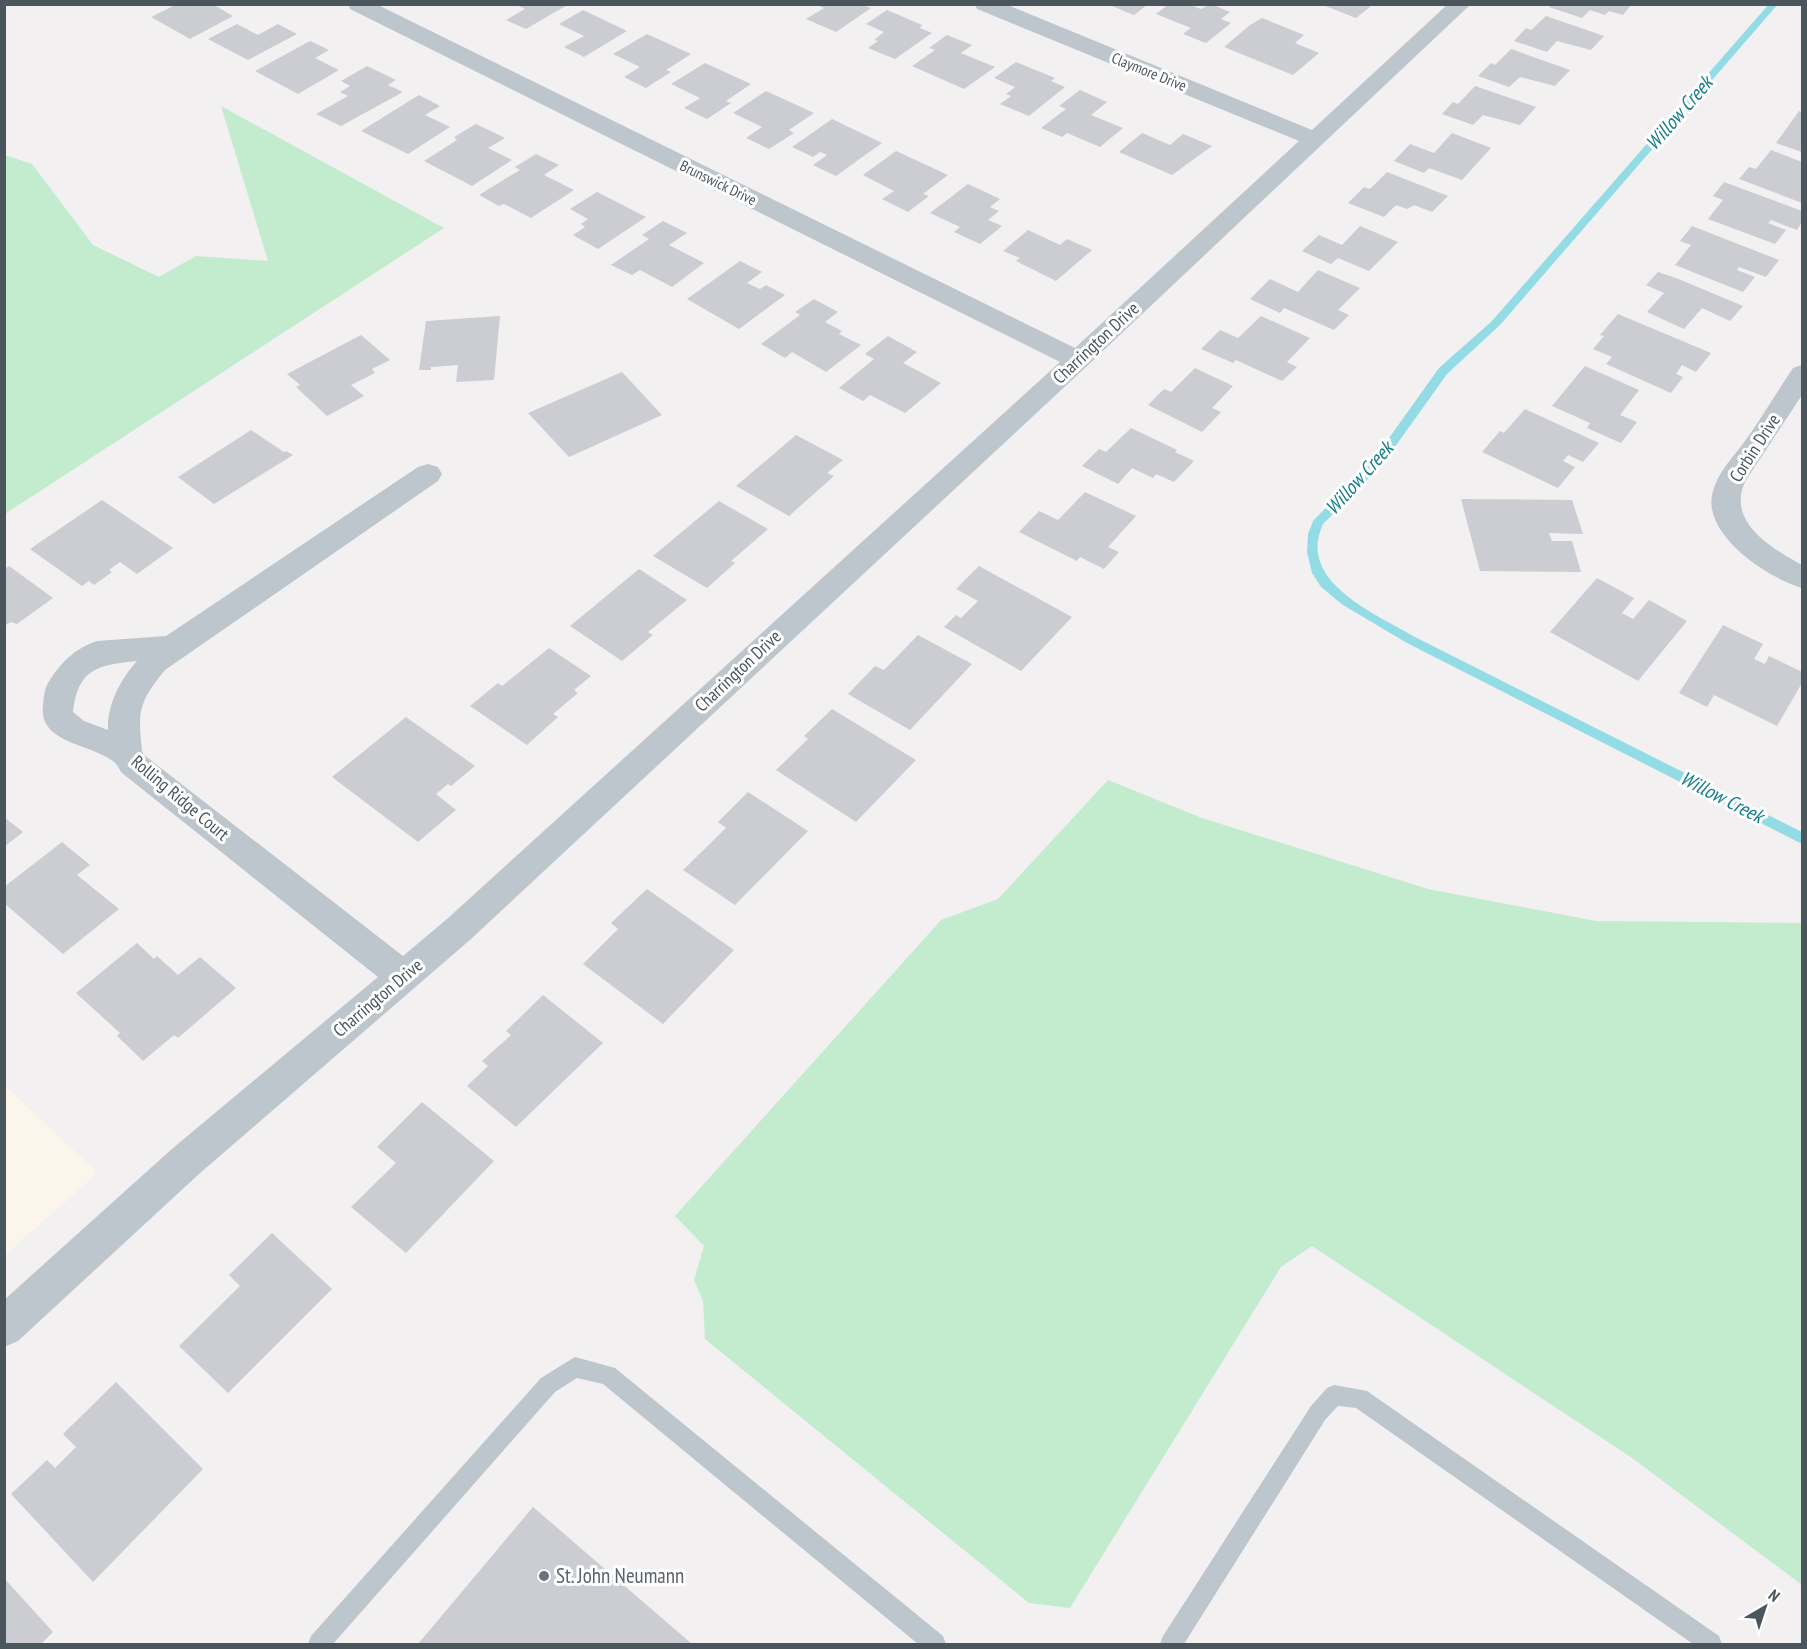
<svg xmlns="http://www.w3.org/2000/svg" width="1807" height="1649" font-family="'PT Sans Narrow',sans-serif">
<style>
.commercial{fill:#fbf5ec}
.green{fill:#c3eccf}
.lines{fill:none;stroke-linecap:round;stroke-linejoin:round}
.stream{fill:#94dce5;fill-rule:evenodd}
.building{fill:#cbcdd2}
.lane{fill:#bdc6cc;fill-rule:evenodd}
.street{fill:#bdc6cc;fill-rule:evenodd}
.worship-dot{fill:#6b7280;stroke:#fff;stroke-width:2}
.labels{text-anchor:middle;stroke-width:6;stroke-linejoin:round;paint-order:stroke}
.far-street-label{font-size:15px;fill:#4a555c;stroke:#fff}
.street-label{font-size:18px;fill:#4a555c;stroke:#fff}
.water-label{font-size:20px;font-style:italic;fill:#187e8b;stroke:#fff}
.near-worship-label{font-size:21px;fill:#5b616d;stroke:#fff;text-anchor:start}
</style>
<rect width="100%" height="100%" fill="#f2f0f1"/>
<path class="commercial" d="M4,1085L98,1173L5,1255H4Z"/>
<path class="green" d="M221,106L444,228L5,514V155L32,164L93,245L159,277L196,256L268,261Z
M1108,780L1202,818L1428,889L1596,921L1802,923V1585L1632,1458L1312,1246L1281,1267L1070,1608L1029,1603L705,1339L703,1301L694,1280L704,1246L675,1216L941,920L998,899Z"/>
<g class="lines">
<path class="stream" d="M1769,4H1778L1500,325L1447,374L1382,465L1323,524C1296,582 1376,614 1415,637L1802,832V844L1407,643L1343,605L1321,587L1312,573L1307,552L1308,534L1313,521L1374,459L1439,368L1492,321Z"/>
</g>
<path class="building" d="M177,4H212L233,16L190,39L151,17Z
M515,4H569L526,29L506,20L525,9Z
M1107,4H1148L1134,15Z
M1169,4H1187L1201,9L1211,4L1230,12L1221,19L1231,23L1206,43L1183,34L1191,28L1156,14Z
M1320,4H1366L1371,6L1356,18Z
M1551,4H1632L1623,15L1609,11L1605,15L1590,10L1582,18L1549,7Z
M817,5H862L871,8L836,32L806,19L824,8Z
M583,10L627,31L584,57L564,47L584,36L559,24Z
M887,10L922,25L920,28L932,33L895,59L868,48L878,41L874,40L884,32L866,24Z
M1546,16L1604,36L1591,50L1557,41L1547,52L1514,41L1526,28L1531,30Z
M1262,18L1304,35L1295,43L1319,53L1293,75L1224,47L1250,25Z
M237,24L258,35L278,24L297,34L248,60L208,39Z
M647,34L691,54L666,70L671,72L646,88L624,77L640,67L613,54Z
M947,35L972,45L961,53L995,67L964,89L912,66L935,50L929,48Z
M310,41L329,50L315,58L339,70L298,94L255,71Z
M1511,49L1570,70L1555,86L1520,77L1509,87L1478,76L1491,63L1495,65Z
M1016,62L1055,78L1051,81L1065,87L1029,116L1000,104L1011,96L1006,94L1015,87L994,78Z
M705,63L751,84L726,101L731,103L707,119L684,108L700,98L671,84Z
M367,66L396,80L388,85L403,92L341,126L316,114L348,96L340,92L350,86L341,81Z
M1475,86L1536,107L1520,125L1483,115L1473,125L1442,114L1453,102L1458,104Z
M1080,90L1107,102L1091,115L1123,128L1100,147L1067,133L1062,137L1041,128L1066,109L1059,106Z
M766,91L814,113L789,130L794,133L769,149L746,138L762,127L733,113Z
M419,95L440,106L425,115L450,127L408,154L361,131Z
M1799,111L1802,112V152L1776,143Z
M832,119L882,143L836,176L813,165L827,155L820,152L813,157L792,147Z
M476,124L505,138L488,148L512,160L472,186L424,161L457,140L454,137Z
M1142,133L1170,145L1183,134L1212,146L1172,175L1119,152Z
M1452,133L1491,148L1462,180L1429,168L1424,173L1394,161L1410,144L1434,153Z
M1771,150L1802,162V203L1739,179L1749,167L1756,169Z
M896,151L948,175L923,194L929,196L908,212L882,199L894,191L863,175Z
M536,154L559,165L544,175L574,190L531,218L504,204L499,206L479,195L520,170L515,167Z
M1387,172L1448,196L1432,212L1414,205L1407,209L1396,205L1384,217L1348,203L1364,187L1370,189Z
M1724,182L1802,211V222L1797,230L1771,220L1768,223L1786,230L1775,244L1708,219L1723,200L1713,196Z
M968,184L1000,199L990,207L999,211L988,220L1002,226L980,244L954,232L960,227L930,213Z
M597,192L646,217L598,249L573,235L585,227L581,224L588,219L570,209Z
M663,221L687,233L669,245L704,263L672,287L640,270L632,275L611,265L649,239L642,235Z
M1360,226L1398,242L1369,271L1338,258L1331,264L1302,251L1319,235L1342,245Z
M1692,226L1779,260L1766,277L1739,267L1737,270L1755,277L1743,292L1675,265L1691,245L1680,241Z
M1028,230L1060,245L1067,239L1092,250L1056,281L1016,261L1020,258L1003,251Z
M740,261L762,272L747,283L760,289L766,285L785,295L739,329L687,299Z
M1318,270L1360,288L1338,310L1349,315L1334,330L1284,308L1280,313L1250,299L1270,279L1298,292Z
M1658,272L1676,278L1743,306L1730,321L1702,308L1684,329L1647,312L1664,293L1646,285Z
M814,299L838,312L825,322L842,331L839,334L861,345L826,372L792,352L785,358L761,344L800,315L795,312Z
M1618,314L1711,353L1696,372L1682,365L1676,374L1683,377L1671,393L1606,364L1612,357L1593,349L1604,336L1600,335Z
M500,316L494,380L456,382L458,365L431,367V370H419L426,321Z
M1261,316L1310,338L1287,362L1297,367L1282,381L1236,360L1233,363L1201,349L1220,330L1238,338Z
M361,335L390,360L372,369L375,373L351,385L364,396L327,416L296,387L300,385L287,374Z
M888,336L917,352L903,363L941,383L905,413L870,395L863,401L839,388L874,359L865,354Z
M1585,366L1639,390L1620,415L1637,422L1621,443L1587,428L1590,423L1552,406Z
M1195,368L1233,386L1212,408L1221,412L1202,432L1148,405L1164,389L1171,392Z
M622,372L662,415L569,457L528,413Z
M1525,409L1599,443L1583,462L1568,455L1563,461L1575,467L1558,488L1482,452L1500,431L1504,433Z
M1131,428L1177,450L1175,452L1194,461L1174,482L1156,474L1153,478L1132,468L1118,484L1082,466L1099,449L1106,452Z
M251,430L284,452L286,451L293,455L214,504L178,477Z
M796,435L843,460L827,473L834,476L789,516L736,486Z
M1085,492L1136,516L1108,547L1119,552L1104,569L1080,557L1077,561L1019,532L1039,511L1058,520Z
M1461,499L1572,500L1583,534L1549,533L1552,541H1572L1581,572L1480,571Z
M102,500L173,548L137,574L120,562L109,570L112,572L94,585L89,581L82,586L30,549Z
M719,501L768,529L731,561L735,563L707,588L653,556Z
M9,566L53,598L17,624L11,622L4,626V569Z
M979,566L1072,617L1021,671L944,627L956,615L961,618L978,601L956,589Z
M639,569L687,600L648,632L653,635L622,661L570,626Z
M1597,578L1634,598L1622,613L1633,619L1649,600L1687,621L1638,681L1550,632Z
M1723,625L1763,644L1754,659L1765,664L1769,656L1802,672V683L1777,726L1714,695L1707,707L1679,693Z
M918,635L972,664L910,730L848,694L875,666L884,670Z
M549,648L591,676L574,690L578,693L553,714L558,717L527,745L470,706L498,683L502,686Z
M832,709L916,760L856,822L776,770L808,739L804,736Z
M406,717L475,766L451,786L448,784L436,794L456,810L418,842L332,777Z
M748,792L808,831L735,905L683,870L726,828L718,822Z
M4,817L23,832L4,847Z
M62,842L90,865L77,875L119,909L63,954L4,903V887Z
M647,889L734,950L663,1024L583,964L618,929L611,923Z
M137,943L154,959L157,956L178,975L200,957L236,988L178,1038L174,1035L143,1061L117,1036L120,1033L76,993Z
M543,995L603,1043L516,1127L467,1086L488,1066L482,1061L511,1035L506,1031Z
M422,1102L494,1161L406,1253L351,1207L396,1163L377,1147Z
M272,1233L332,1289L228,1393L179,1346L240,1286L229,1275Z
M116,1382L203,1469L93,1582L11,1494L47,1460L55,1468L76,1447L63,1434Z
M533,1507L692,1644H418Z
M4,1578L53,1632L41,1644H4Z"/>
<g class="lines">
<path class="lane" d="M575,1357L615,1368L943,1636L946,1644H918L603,1384L577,1378L555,1392L333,1644H308L311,1636L541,1378Z
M1334,1385L1367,1391L1719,1636L1722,1644H1693L1356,1408L1338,1406L1325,1420L1184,1644H1160L1163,1636L1311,1406L1327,1388Z"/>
<path class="street" d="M348,4H376L1075,348L1299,141L977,9L975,4H1005L1312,130L1448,4H1471L1087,366L471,939L199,1174L18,1341L4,1347V1300L173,1148L378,977L122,773C119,769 117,764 114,762C91,743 38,744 43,705C44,697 44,690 48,683C60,663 75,648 97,641L166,636L418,467L428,464L438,467L442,474L438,481L165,670C138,703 138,711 142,751L144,755L403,956L447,919L1060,362L350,9ZM137,661C120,680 107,705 108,730L84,721L73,712C78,668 98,665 137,661Z
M1802,365V395L1746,480C1725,521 1771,548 1802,565V588C1768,578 1700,534 1713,491C1718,472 1734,456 1745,441C1762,417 1777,392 1793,368Z"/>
</g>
<circle class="worship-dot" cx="544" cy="1576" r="6"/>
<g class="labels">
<g class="far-street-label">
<text transform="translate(1149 72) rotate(22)" y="5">Claymore Drive</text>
<text transform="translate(718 183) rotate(26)" y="5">Brunswick Drive</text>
</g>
<g class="street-label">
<text transform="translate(1096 343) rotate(-43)" y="6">Charrington Drive</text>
<text transform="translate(1755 448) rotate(-57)" y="6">Corbin Drive</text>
<text transform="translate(738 671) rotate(-43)" y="6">Charrington Drive</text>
<text transform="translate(180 798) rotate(40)" y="6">Rolling Ridge Court</text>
<text transform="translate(378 998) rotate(-40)" y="6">Charrington Drive</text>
</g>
<g class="water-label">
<text transform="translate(1679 113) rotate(-49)" y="7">Willow Creek</text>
<text transform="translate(1359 478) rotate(-48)" y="7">Willow Creek</text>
<text transform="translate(1722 797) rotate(27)" y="7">Willow Creek</text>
</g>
<g class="near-worship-label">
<text x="556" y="1583">St. John Neumann</text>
</g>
</g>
<rect width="1807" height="1649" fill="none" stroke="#4a555c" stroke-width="12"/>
<g transform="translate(1765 1607) rotate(39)" stroke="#ffffff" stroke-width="4.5" paint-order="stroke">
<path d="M0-4.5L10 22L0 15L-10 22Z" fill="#4a555c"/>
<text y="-9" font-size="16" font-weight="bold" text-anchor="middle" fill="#4a555c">N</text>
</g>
</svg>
